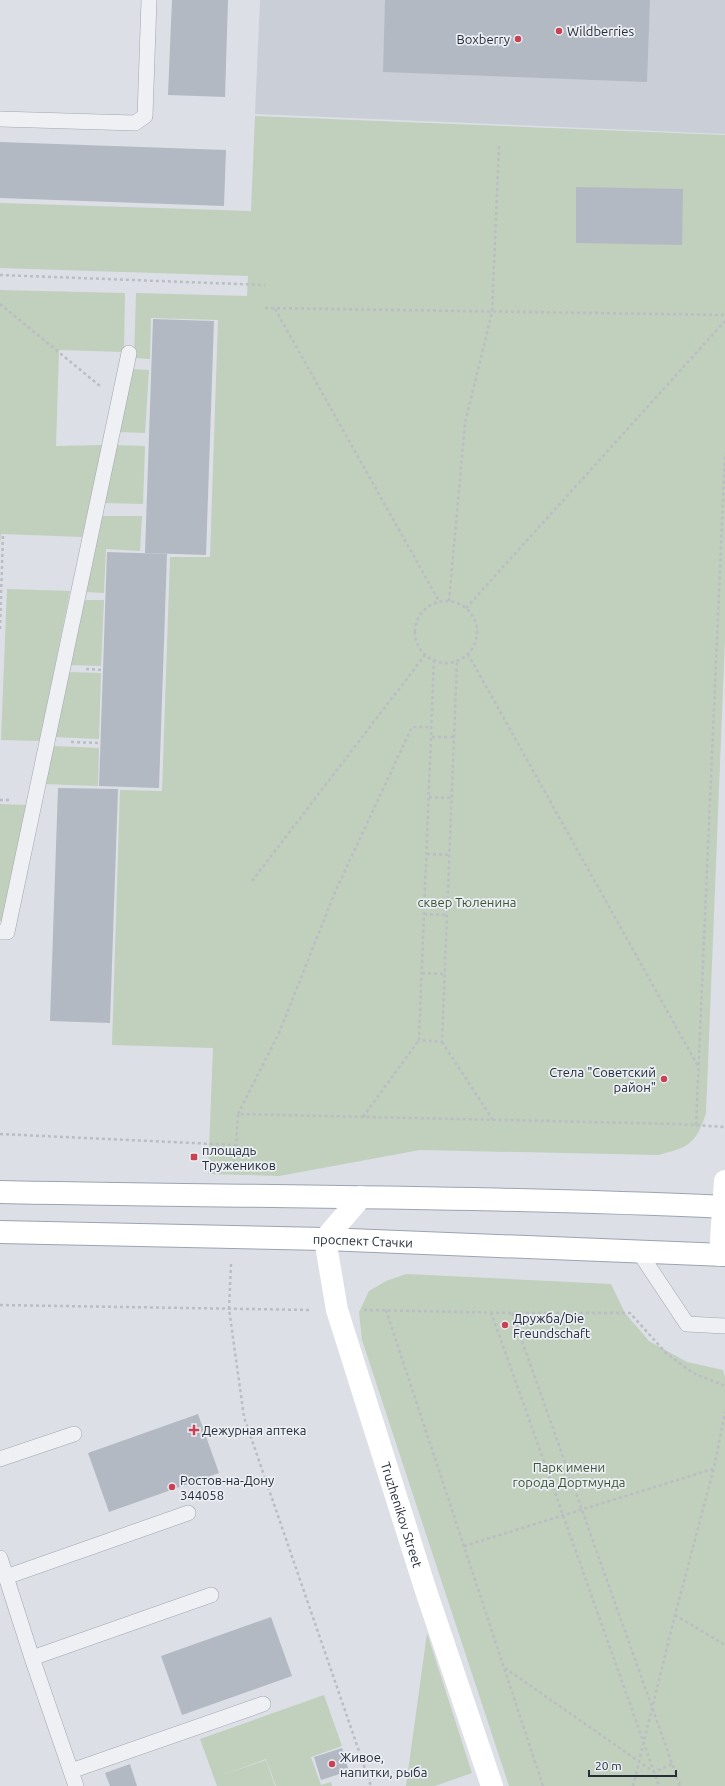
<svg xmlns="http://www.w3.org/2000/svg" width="725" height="1786" font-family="Ubuntu,sans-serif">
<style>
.built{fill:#caced7}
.green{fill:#c1cfbd}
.building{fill:#b3b9c2}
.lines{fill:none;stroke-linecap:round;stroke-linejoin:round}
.lane-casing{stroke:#a2a6af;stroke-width:16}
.primary-casing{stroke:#9ba4b1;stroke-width:24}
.path{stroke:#babdc4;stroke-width:2.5;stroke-dasharray:3 3;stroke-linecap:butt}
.lane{stroke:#eef0f4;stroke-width:15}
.secondary{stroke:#fff;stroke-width:22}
.primary{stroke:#fff;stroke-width:22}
.poi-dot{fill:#c94254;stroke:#ebeef3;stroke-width:1.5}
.labels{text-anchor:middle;stroke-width:3.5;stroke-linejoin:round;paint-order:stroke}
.poi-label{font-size:13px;fill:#262d3b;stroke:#ebeef3;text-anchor:start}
.park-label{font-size:13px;fill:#3a5634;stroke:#ebeef3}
.street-label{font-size:13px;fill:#262d3b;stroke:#ebeef3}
</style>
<rect width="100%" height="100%" fill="#dcdfe6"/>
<path class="built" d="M260,0H725V134L255,114Z"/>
<path class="green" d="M255,116L725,135V639L706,1113C696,1145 688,1147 658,1155L420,1150L279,1176L208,1174L213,1048L112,1045L120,790L162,791L170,557H210L218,320L151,318L150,359L134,358L136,293L247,296L248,276L0,268V203L251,211Z
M0,290L125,293L124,352L59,350L56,446L103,445L82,537L1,534L0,544Z
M131,369L149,370L145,433L117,432Z
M114,445L145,446L143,504L104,503Z
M101,516H142L140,551L106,549L104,593L85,592Z
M7,589L70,591L40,741L1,740Z
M82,600H104L101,666L68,665Z
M67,672L101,673L99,739L53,737Z
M53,746L99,748L98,786L44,784Z
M0,804L27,805L3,921H0Z
M406,1274L611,1284L625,1313L649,1341L687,1362L723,1370L725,1377V1786H509L362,1340L359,1312L369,1291L386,1281Z
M427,1633L472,1773L435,1786H406Z
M324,1695L342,1746L311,1757L321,1785L331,1782L332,1786H276L266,1759L225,1774L229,1785L225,1774L266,1760L275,1786H217L200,1739Z"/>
<path class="building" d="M172,0H228L225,97L168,95Z
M385,0H650L647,82L383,72Z
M0,142L226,150L224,206L0,198Z
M576,187L683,189L682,245L576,243Z
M153,319L214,321L206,555L145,553Z
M107,552L167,554L159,788L99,786Z
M58,788L118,789L110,1023L50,1021Z
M198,1414L219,1473L109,1512L88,1453Z
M271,1617L292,1676L182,1715L161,1656Z
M342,1748L349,1771L321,1780L314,1757Z
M130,1764L137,1786H110L105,1773Z"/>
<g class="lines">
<defs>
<path id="lane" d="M0,119L135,123L145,116L149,0
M0,932H7L129,353
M639,1252L687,1324L725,1326
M0,1459L74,1434
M0,1558L32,1658L76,1786
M6,1577L188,1513
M32,1658L211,1595
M71,1771L263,1704"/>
<g id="primary">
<path d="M0,1192C242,1197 483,1196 725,1207"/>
<path id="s2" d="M0,1232L325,1239L725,1255"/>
</g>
</defs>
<use href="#lane" class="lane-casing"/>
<use href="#primary" class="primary-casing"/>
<path class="path" d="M0,275L265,285
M0,304L100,386
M265,308L725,315
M275,309L439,601
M415 632a31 31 0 1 1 62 0a31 31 0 1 1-62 0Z
M449,601L465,423L492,312L499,146
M466,608L725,321
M0,629L3,535
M468,654L699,1068
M434,660L419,1040L442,1042L457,661
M86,669L103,670
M432,737H455
M71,742L100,743
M429,797L452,798
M0,800H12
M427,854L450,855
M252,881L425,655
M424,914L447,915
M422,973L445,974
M442,1042L493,1120
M238,1114L279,1033L335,892L412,727H432
M363,1117L419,1040
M696,1125L725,453
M0,1134L236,1145L238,1114L677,1124L725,1127
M234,1169L236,1145
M231,1264L229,1309L244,1417L371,1786
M0,1305L311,1310
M364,1310L512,1313H630L666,1353L693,1373L725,1386
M386,1310L543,1786
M491,1312L659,1786
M512,1313L680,1786
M464,1546L713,1469
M675,1615L725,1645
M505,1668L654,1772L672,1764
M633,1786L675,1615L714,1468L725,1412"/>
<use href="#lane" class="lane"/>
<g class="secondary">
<path id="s1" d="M361,1197L325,1239L337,1310L426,1591L492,1786"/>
<path d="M720,1255L725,1181"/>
</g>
<use href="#primary" class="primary"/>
</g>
<g class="poi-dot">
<circle cx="559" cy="31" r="4"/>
<circle cx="518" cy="39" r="4"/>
<circle cx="664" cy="1079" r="4"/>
<rect x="190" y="1153" width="8" height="8" rx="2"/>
<circle cx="505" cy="1325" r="4"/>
<path d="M192 1424h4v4h4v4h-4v4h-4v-4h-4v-4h4z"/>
<circle cx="172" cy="1487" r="4"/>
<circle cx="332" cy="1764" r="4"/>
</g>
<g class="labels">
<g class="poi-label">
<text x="567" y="36">Wildberries</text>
<text x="510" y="44" text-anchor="end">Boxberry</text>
<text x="656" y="1077" text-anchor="end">Стела "Советский<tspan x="656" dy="15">район"</tspan></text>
<text x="202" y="1155">площадь<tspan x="202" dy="15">Тружеников</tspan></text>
<text x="513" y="1323">Дружба/Die<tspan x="513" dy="15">Freundschaft</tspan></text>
<text x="202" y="1435">Дежурная аптека</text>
<text x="180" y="1485">Ростов-на-Дону<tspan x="180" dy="15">344058</tspan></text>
<text x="340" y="1762">Живое,<tspan x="340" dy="15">напитки, рыба</tspan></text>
</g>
<g class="park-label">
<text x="467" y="907">сквер Тюленина</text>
<text x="569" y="1472">Парк имени<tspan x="569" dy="15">города Дортмунда</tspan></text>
</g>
<g class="street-label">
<text dy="5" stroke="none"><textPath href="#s2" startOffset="363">проспект Стачки</textPath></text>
<text dy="5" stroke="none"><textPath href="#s1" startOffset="342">Truzhenikov Street</textPath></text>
</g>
</g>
<path d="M589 1770v6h87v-6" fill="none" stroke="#262d3b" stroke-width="2"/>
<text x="595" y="1770" font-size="12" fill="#262d3b" stroke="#ebeef3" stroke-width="3" paint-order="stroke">20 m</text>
</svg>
